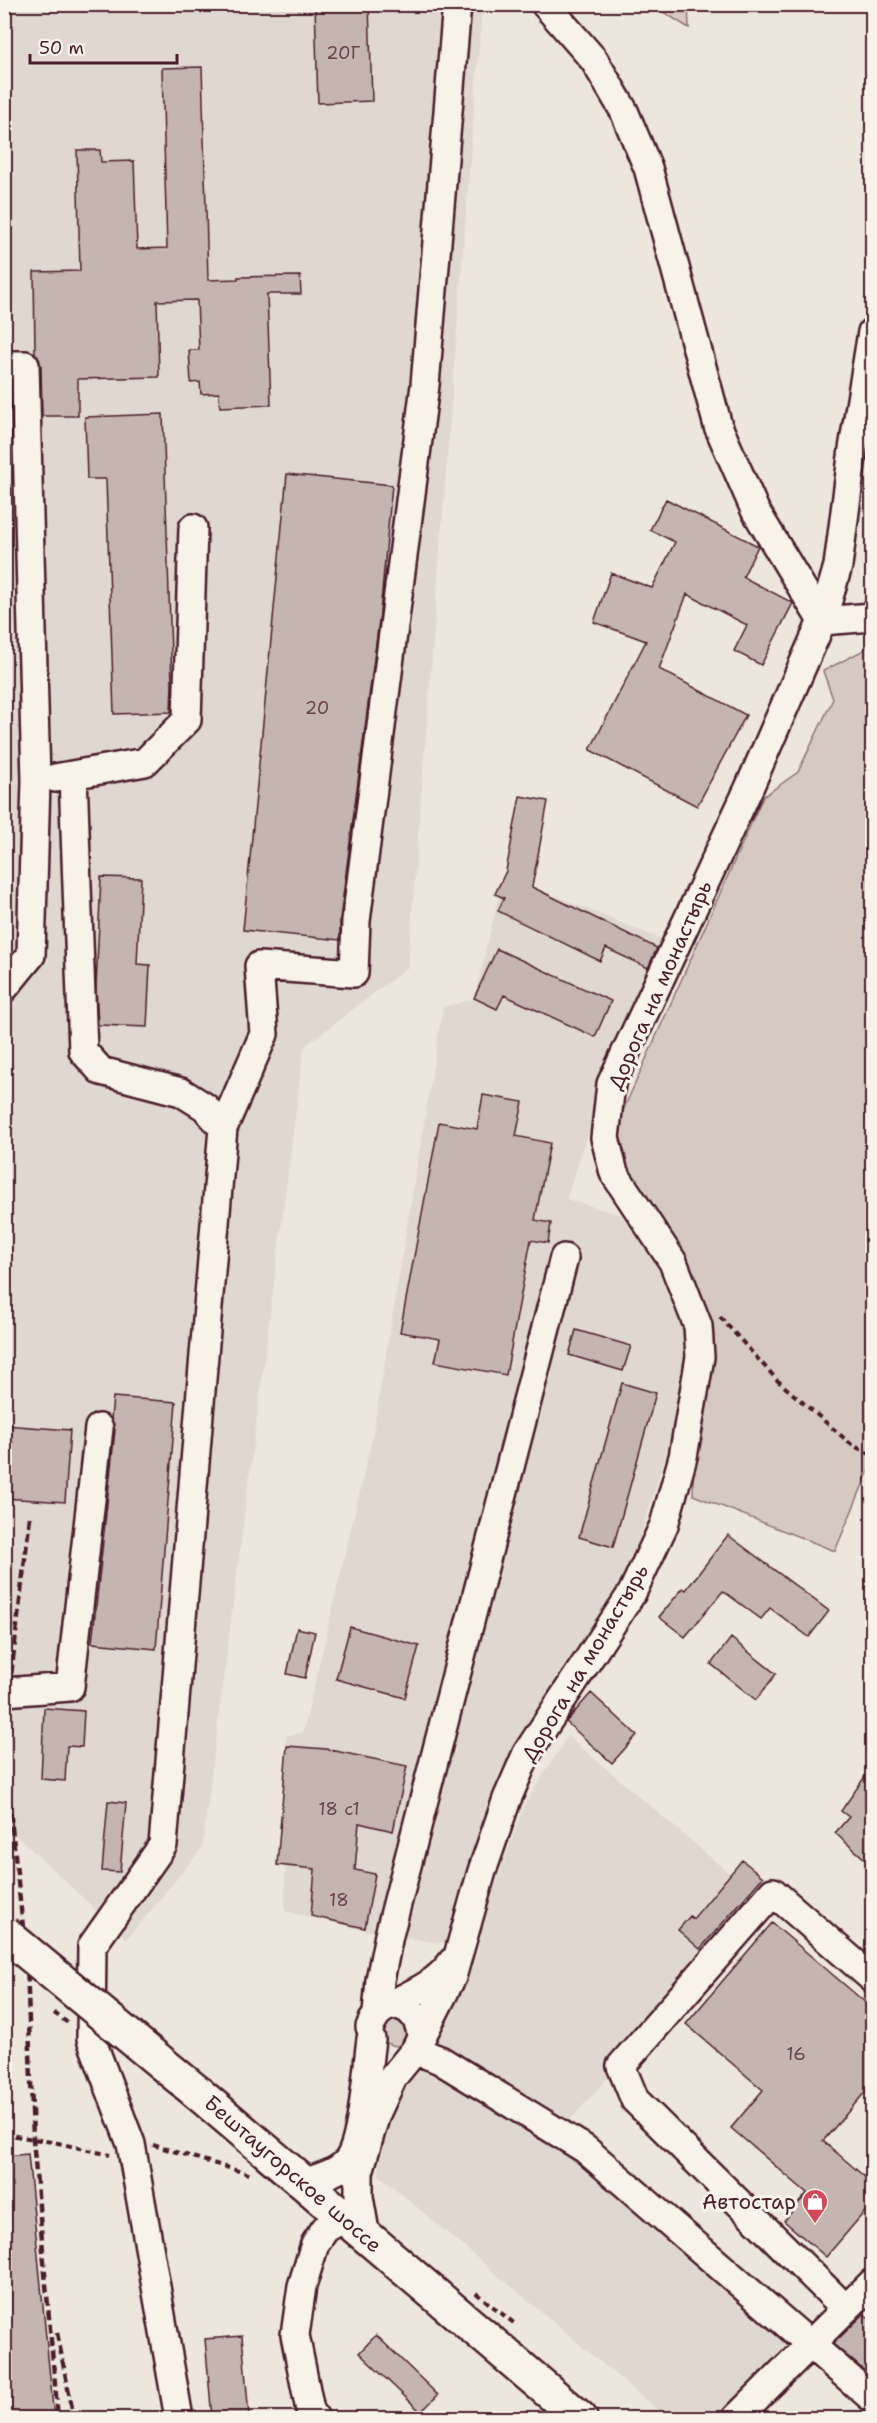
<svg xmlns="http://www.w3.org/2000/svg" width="877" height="2423" font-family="'Shantell Sans',sans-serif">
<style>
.built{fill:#e0d7d0}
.green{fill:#d5c9c2;stroke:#907476;stroke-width:1.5}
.building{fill:#c4b5b0;stroke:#4a1f2b;stroke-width:1.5}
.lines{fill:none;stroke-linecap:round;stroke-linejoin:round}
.minor-casing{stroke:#4a1f2b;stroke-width:32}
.major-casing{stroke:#4a1f2b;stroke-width:38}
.path{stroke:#4a1f2b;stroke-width:4;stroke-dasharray:6 4.5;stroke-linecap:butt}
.minor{stroke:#f7f3e8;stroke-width:27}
.major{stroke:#f7f3e8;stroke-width:33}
.rail{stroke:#4a1f2b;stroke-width:4.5;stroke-dasharray:9 4.5;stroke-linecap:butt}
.major-bridge-casing{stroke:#4a1f2b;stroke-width:38;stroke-linecap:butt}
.major-bridge{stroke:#f7f3e8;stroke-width:33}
.labels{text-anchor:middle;stroke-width:6;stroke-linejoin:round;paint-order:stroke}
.number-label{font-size:18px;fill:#68444c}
.street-label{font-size:21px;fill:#4a1f2b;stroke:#f7f3e8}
.poi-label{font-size:21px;fill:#4a1f2b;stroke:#f7f3e8;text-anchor:end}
</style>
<rect width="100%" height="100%" fill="#ece6dd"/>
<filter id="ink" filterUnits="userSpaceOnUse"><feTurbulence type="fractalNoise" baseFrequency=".0167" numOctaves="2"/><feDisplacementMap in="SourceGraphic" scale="12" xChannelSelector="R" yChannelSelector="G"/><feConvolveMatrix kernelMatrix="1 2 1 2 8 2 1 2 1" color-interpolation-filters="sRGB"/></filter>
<g filter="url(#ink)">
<path class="built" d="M4,5H482L408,967L304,1047L202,1848L127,1939L5,1825Z
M504,875L668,942L615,1055L566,1199L621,1215L668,1281L685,1323L684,1396L631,1566L499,1773L448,1944L381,1934L285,1911L286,1736L303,1733L372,1440L443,1007L474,999Z
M568,1736L764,1903L570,2120L811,2329L714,2418H667L379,2175L385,2114L441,2022L459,2000L477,1954L489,1902L525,1804Z"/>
<path class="green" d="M652,5H688L689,28Z
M872,636V1463L835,1551L693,1495L696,1275L600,1162L763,797L798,772L833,699L823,671L864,650Z
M401,2017L412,2030L404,2045C386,2049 377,2037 385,2021Z"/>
<path class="building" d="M315,4H369L372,101L318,103Z
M202,67L208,280L238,279V277L300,276L301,294H267L271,405L220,407L219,393L201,394L200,382L191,383L189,350H199L197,300L157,301L159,377L78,379V416H42L41,365L35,353L34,272L80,271L77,150H100L101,162L134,161L137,249L167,248L162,68Z
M163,414L172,683L171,712L114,714L106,479H87L85,417Z
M287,474L392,485L380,613L340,919V940L243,930Z
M666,499L758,546L743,577L793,603L761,665L734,651L747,625L687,594L659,669L746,715L697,806L590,750L646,641L594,622L611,573L652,588L675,542L650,530Z
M520,796L548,801L532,887L657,948L648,968L606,948L600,961L498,911L504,898L495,894L506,871Z
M101,877L141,878L137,964L150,965L147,1027L98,1025L96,988Z
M497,949L611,1001L595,1037L504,995L497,1009L474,998Z
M483,1095L523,1102L516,1136L550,1143L535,1220L551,1223L548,1243L531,1240L506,1375L435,1362L440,1339L400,1332L439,1122L477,1129Z
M576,1330L631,1346L623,1371L569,1355Z
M622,1383L656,1393L613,1547L579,1537Z
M113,1397L176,1402L156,1649L92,1643L115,1430L111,1419Z
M4,1425L70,1430L65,1502L4,1498Z
M728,1535L829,1611L809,1637L770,1608L761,1619L723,1591L685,1637L659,1617L683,1588L686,1590Z
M350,1627L419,1646L405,1698L336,1679Z
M297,1628L315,1632L305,1678L287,1674Z
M731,1638L776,1674L756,1700L711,1664Z
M591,1693L637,1735L612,1763L566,1722Z
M44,1708L84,1711L82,1747L67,1746L65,1781L41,1779Z
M287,1746L326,1749L407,1766L393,1831L359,1823L355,1870L375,1874L365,1928L311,1916L315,1869L277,1865Z
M873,1765V1866L835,1833L849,1817L841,1811Z
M108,1801L126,1803L120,1872L102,1871Z
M742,1860L763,1877L700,1949L678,1930L690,1916L693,1919Z
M772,1923L873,2009V2083L823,2141L873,2184V2202L826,2257L784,2221L807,2193L731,2128L763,2090L686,2024Z
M28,2154L54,2418H4V2156Z
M864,2314L873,2321V2378L833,2344Z
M376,2335L438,2395L421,2412L359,2353Z
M242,2336L249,2416L212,2418L205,2339Z"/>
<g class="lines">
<defs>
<path id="minor" d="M545,4L594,60L624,111L648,168L718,426L755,510L822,621
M4,365H25L36,781L31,955L4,988
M822,621L872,617
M73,775L83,1051L101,1071L181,1092L205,1107L223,1128
M55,778L145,762L187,720L193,528
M4,1692L70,1687L99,1428
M388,2006C411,1994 437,1984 452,1962
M377,2013L380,1980L389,1935L564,1258
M370,2027C382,1993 420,2001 421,2038
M415,2050L440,2060L585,2149L872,2398
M303,2183C318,2178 339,2173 349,2159C363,2138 367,2067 371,2039
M366,2237L359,2197V2172L376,2114L393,2077L415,2050L452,1977L482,1871L507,1799L527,1753L632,1593L664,1525L683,1457L700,1357L698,1326L673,1262L614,1173L605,1138L611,1084L749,788L822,621L838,566L853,449L872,332
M846,2309L635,2100L621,2066L773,1892L872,1978
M179,2418L131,2144L91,2039L92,1946L163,1845L223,1128L264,1034L259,966L354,973L356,921L425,385L457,4
M315,2418L310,2410L295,2335L302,2286L315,2244L325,2229L344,2218
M736,2418L872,2283"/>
<path id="major" d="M198,2093L580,2418"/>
</defs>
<use href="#minor" class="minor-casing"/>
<use href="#major" class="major-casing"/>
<path class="path" d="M720,1317L778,1381L852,1445L872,1455
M54,2013L68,2023
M4,2134L58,2143L110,2155
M153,2145L252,2175
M476,2293L515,2324"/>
<use href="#minor" class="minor"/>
<use href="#major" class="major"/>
<path class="rail" d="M30,1517L9,1692L6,1774L27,1963L33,2139L58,2418
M57,2333L74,2418"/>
<defs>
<path id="major-bridge" d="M4,1933L198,2093"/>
</defs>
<use href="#major-bridge" class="major-bridge-casing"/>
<use href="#major-bridge" class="major-bridge"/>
</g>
</g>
<defs>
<symbol id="shop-pin" viewBox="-11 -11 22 30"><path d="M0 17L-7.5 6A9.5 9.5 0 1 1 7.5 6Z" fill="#d1495b" stroke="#f7f3e8"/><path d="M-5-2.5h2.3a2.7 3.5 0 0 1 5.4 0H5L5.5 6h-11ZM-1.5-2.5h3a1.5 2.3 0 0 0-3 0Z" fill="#fff"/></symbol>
</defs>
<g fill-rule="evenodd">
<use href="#shop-pin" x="800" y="2187" width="30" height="40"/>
</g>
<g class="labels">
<g class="number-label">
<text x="343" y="59">20Г</text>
<text x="317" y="714">20</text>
<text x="339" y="1815">18 с1</text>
<text x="339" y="1906">18</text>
<text x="796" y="2060">16</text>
</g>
<g class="street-label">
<text transform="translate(660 985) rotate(-66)" y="7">Дорога на монастырь</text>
<text transform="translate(585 1663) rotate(-59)" y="7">Дорога на монастырь</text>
<text transform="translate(293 2174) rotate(41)" y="7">Бештаугорское шоссе</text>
</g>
<g class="poi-label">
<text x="796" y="2209">Автостар</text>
</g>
</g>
<rect width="877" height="2423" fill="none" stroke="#f7f3e8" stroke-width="24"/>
<rect x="12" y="12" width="853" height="2399" fill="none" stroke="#4a1f2b" stroke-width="2" filter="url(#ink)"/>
<path d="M30 54v9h147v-9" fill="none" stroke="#4a1f2b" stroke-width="3"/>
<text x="39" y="54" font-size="18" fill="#4a1f2b" stroke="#f7f3e8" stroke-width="4.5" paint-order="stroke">50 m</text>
</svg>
